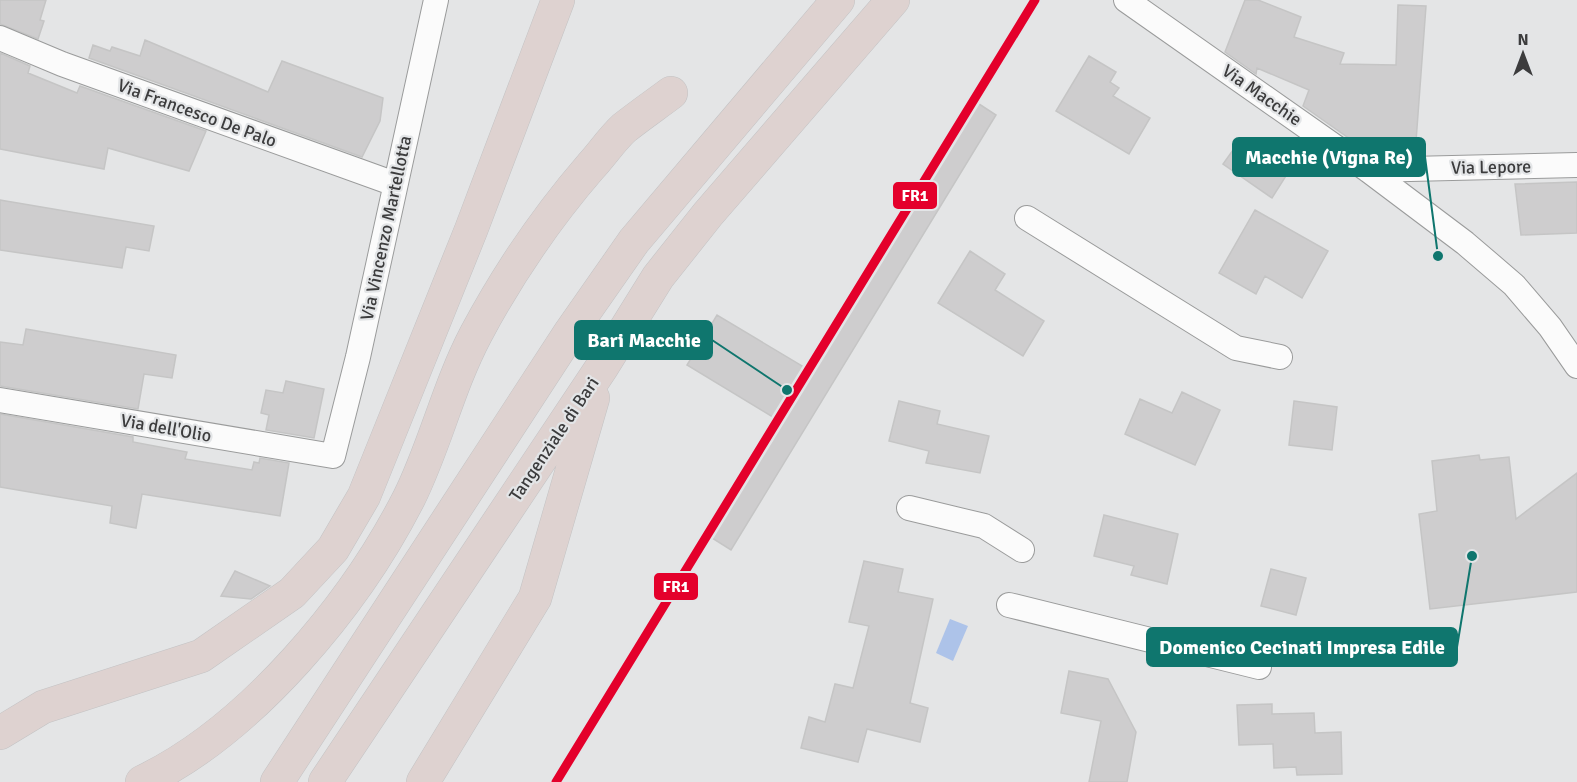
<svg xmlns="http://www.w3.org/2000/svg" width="1577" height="782" font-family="Signika,sans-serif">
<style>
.water{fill:#adc3e9}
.building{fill:#cecdce;stroke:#c5c5c5;stroke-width:1.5}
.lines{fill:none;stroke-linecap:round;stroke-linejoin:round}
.street-casing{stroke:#9a9b9b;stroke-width:26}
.highway-casing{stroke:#c3c3c4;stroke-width:34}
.street{stroke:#fbfbfb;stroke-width:24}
.highway{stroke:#ded2d0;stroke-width:33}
.rail-1-casing{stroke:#e3e5e7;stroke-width:14}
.rail-1{stroke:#e4002b;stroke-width:9}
.labels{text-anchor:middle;stroke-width:4.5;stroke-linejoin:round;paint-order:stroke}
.street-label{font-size:18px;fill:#3c3c3d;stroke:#e3e5e7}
.leader{fill:none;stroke:#0f766e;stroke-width:2}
.callout-dot{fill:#0f766e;stroke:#e3e5e7;stroke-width:2}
.callout{fill:#0f766e;stroke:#0f766e;stroke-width:2}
.callout-label{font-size:20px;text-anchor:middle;font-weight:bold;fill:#fff}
.line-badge{stroke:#e3e5e7;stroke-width:2}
.badge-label{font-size:16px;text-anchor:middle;font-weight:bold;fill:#fff}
</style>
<rect width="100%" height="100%" fill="#e4e5e6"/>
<path class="water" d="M950,619L968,626L953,661L936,653Z"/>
<path class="building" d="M0,0H46L40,20L44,21L38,39L0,24Z
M1245,0H1258L1301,17L1294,37L1344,53L1340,64L1396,65L1398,5L1426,6L1415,155L1370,153L1303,106L1309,90L1257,68L1256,74L1225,52Z
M145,40L268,92L282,61L383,98L380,121L362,157L89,58L93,45L110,51L112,47L140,56Z
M0,53L30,66L28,73L77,93L80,86L206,131L189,171L108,148L104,169L0,149Z
M1089,56L1116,72L1110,82L1119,88L1113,96L1150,118L1129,154L1056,111Z
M976,102L996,115L731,550L712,538L781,422L687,365L717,315L812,372Z
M1247,138L1291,168L1272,198L1223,164L1238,143L1242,145Z
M1577,182V233L1521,235L1515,184Z
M0,200L154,226L149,251L126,247L122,268L0,250Z
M1255,210L1328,251L1302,298L1265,276L1256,294L1219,273Z
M970,251L1005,274L995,290L1044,321L1023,356L938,303Z
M26,329L176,355L172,378L144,374L138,409L0,386V342L23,345Z
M286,381L324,389L314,438L266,430L269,415L261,413L266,390L283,393Z
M1182,392L1220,410L1195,465L1125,434L1140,399L1172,413Z
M899,401L940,411L937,424L989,436L980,473L926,463L929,451L889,441Z
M1294,401L1337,407L1332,450L1289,445Z
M0,414L133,437V442L187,452L185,459L252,470L254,462L259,463L260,458L289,463L280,516L142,494L136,528L110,523L112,506L0,487Z
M1479,455L1480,460L1509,457L1516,519L1577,473V592L1430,609L1419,514L1437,511L1432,461Z
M1104,515L1178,534L1167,584L1131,575L1134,566L1094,556Z
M864,561L903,569L898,592L933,599L910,703L928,708L920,742L867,729L858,762L801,748L809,717L825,722L835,684L853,688L869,626L849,622Z
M1271,569L1306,578L1296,615L1261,606Z
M235,571L270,586L251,599L221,596Z
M1069,671L1108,679L1136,732L1127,782H1089L1101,721L1061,713Z
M1272,704V714L1314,713L1315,733L1341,732L1342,774L1297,775L1296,767L1274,768L1273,744L1239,745L1237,705Z"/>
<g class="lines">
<defs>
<path id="street" d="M1126,0L1368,170L1465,243L1514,285L1550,327L1577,366
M0,38L62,64L395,184
M1368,170L1577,165
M1027,218L1236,348L1280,357
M0,400L333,456L358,357L436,0
M909,508L984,526L1022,550
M1009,605L1259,667"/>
<path id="highway" d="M0,733L43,707L201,656L292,593L333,549L364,496L471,230L558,0
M142,782C251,730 355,604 409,498C435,446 448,387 476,334C508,274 546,218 591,166C602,154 612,139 624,128C639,116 655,105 671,93
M277,782L569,334L634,241L838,0
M325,782L602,367L658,277L708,214L893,0
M423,782L535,598L593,398"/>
</defs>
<use href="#street" class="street-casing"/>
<use href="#highway" class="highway-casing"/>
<use href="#street" class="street"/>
<use href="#highway" class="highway"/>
<defs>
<path id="rail-1" d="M556,782L1035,0"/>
</defs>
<use href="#rail-1" class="rail-1-casing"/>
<use href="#rail-1" class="rail-1"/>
</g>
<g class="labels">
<g class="street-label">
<text transform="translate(1262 95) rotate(35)" y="6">Via Macchie</text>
<text transform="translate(197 113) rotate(20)" y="6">Via Francesco De Palo</text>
<text transform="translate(1491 167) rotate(-1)" y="6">Via Lepore</text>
<text transform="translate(386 228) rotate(-78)" y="6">Via Vincenzo Martellotta</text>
<text transform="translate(166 428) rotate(10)" y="6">Via dell'Olio</text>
<text transform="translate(554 439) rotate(-56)" y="6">Tangenziale di Bari</text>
</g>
</g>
<path class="leader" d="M1438 256L1425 157M787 390L712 340M1472 556L1457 647"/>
<g class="callout-dot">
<circle cx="1438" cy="256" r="6"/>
<circle cx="787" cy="390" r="6"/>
<circle cx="1472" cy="556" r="6"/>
</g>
<g class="callout">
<rect x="1233" y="138" width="192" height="38" rx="6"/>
<rect x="575" y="321" width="137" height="38" rx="6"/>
<rect x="1147" y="628" width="310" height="38" rx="6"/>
</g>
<g class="callout-label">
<text x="1329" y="164">Macchie (Vigna Re)</text>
<text x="644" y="347">Bari Macchie</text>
<text x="1302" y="654">Domenico Cecinati Impresa Edile</text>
</g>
<g class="line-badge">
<rect x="892" y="181" width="46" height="29" rx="6" fill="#e4002b"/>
<rect x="653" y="572" width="46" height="29" rx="6" fill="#e4002b"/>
</g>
<g class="badge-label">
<text x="915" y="201">FR1</text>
<text x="676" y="592">FR1</text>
</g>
<g transform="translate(1523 54)" stroke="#e3e5e7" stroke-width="4.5" paint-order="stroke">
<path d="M0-4.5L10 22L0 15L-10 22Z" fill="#3c3c3d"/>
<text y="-9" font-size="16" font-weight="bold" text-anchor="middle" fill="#3c3c3d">N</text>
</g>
</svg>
